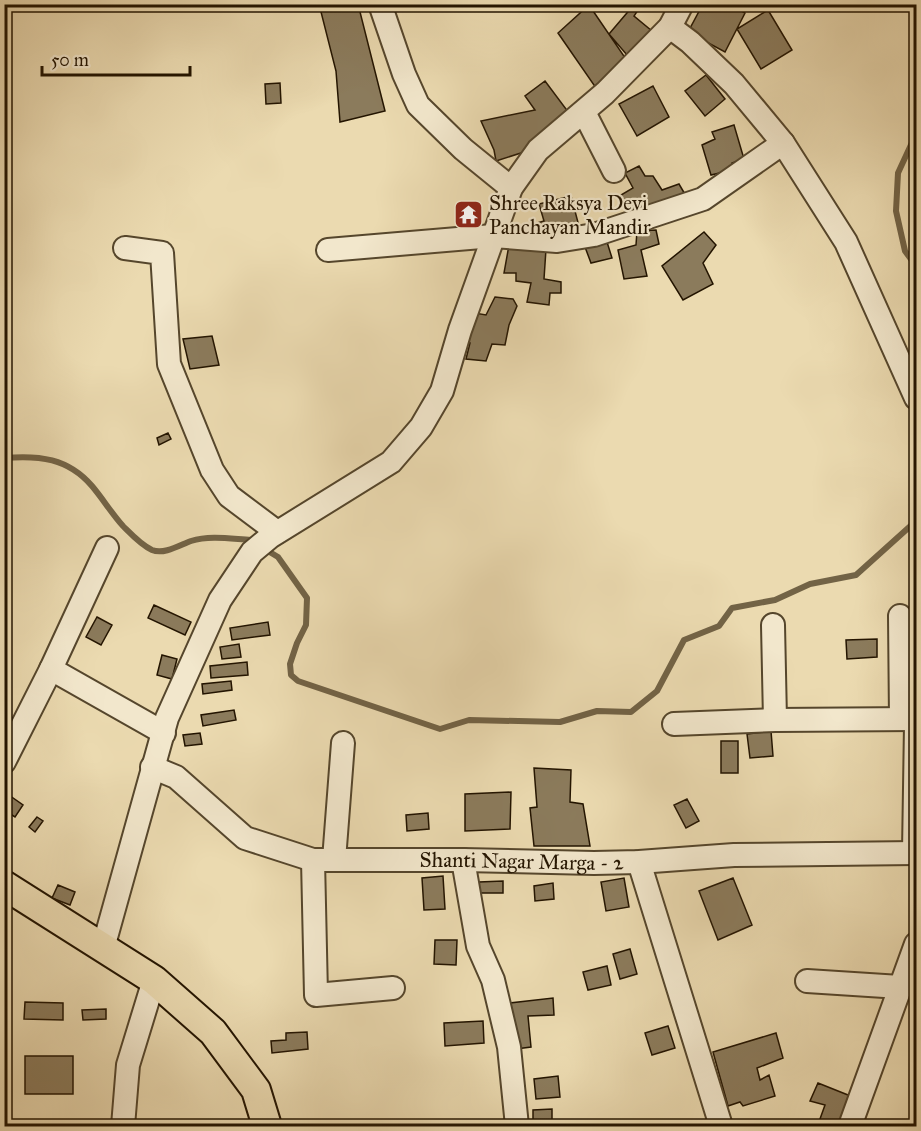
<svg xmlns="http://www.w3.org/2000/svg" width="921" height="1131" font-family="'IM FELL Great Primer',serif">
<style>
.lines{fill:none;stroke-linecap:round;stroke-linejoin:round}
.stream{stroke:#726346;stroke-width:6}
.building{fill:#8b7b5c;stroke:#231400;stroke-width:1.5}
.minor-casing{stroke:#55462c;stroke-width:26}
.major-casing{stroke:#231400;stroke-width:32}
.minor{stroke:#f2e7cc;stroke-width:22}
.major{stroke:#ebdab0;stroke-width:28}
.labels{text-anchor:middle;stroke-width:4.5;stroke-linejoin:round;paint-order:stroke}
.poi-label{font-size:21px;fill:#231400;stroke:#f2e7cc;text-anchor:start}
.street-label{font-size:21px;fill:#231400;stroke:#f2e7cc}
</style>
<rect width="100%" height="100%" fill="#ebdab0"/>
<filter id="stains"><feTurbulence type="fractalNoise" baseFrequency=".00333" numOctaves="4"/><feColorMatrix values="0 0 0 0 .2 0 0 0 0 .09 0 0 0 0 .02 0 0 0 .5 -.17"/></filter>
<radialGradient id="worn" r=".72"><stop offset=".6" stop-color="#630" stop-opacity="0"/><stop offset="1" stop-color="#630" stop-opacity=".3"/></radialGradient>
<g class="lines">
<path class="stream" d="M916,134L898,173L896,211L905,251L916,266
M4,458C39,455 68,458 92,486C103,499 112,514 123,526C132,535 141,545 152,550C164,555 180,545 191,541C210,535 232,539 251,540
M268,551L278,557L307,598L306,625L297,643L290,664L291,675L298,681L440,729L469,720L560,722L597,711L631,712L657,691L684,640L719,626L732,608L775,600L810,584L856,575L916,521"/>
</g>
<path class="building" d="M319,4H358L385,111L340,122L336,71Z
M629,4H642L634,16L652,31L627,55L609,34L632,7Z
M703,4L710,7L711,4H740L738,9L745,13L725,52L688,32Z
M589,5L628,62L596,88L558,33Z
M768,10L792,50L761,69L737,29Z
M706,75L725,99L705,116L685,91Z
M545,81L572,117L524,152L496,161L494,150L481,121L535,110L525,96Z
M280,83L281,103L266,104L265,84Z
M653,86L669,117L637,136L619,104Z
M734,125L744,159L732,163V170L711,175L702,145L715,139L712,132Z
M639,166L645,176H653L662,190L679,184L686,196L634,218L621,195L633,188L625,173Z
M571,196L580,230L540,233L537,223L544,221L539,204Z
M656,230L659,244L641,250L647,276L624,279L618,250L636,245L637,231Z
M704,232L716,245L703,263L713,284L683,300L662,266Z
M607,242L612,258L591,263L585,247Z
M509,245L546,249L544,279L561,282V293H550L549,305L527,302L531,283L516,281V273H504Z
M495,297L513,299L517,306L509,325L505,345L492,344L486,361L466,359L470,343L462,340L469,312L486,315Z
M212,336L219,365L190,369L183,339Z
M168,433L171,439L159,445L157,438Z
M154,605L191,622L185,635L148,618Z
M97,617L112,625L101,645L86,637Z
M268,622L270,635L232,640L230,628Z
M877,639V657L847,659L846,640Z
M239,644L241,657L222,659L220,647Z
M162,655L177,659L172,679L157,675Z
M247,662L248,675L211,678L210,666Z
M231,681L232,690L203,694L202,684Z
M234,710L236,720L203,726L201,715Z
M771,731L773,756L750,758L747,734Z
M200,733L202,744L185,746L183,735Z
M721,741H738V773H721Z
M534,768L571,770L570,802L583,804L590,846H534L530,808L537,807Z
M511,792L510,829L465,831V794Z
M6,793L23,805L15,817L4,810Z
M687,799L699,821L686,828L674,805Z
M428,813L429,829L407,831L406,815Z
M37,817L43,821L35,832L29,827Z
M443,876L445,909L424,910L422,878Z
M624,878L629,907L606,911L601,882Z
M733,878L752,925L718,940L699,891Z
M503,881V893H479V882Z
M553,883L554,899L535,901L534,886Z
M58,885L75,892L70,905L52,898Z
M435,940H457L456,965L434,964Z
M630,949L637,974L620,979L613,954Z
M607,966L611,985L588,990L583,972Z
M553,998L554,1015L528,1016L531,1047L516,1049L510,1003Z
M25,1002L63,1003V1020L24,1019Z
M106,1009V1019L83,1020L82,1010Z
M483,1021L484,1043L445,1046L444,1023Z
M668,1026L675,1048L652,1055L645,1033Z
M307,1032L308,1049L272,1053L271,1041L286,1040V1033Z
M776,1033L783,1058L757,1068L760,1080L769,1075L775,1096L743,1106L740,1102L728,1106L713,1052Z
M25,1056H73V1094H25Z
M558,1076L560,1097L536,1099L534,1079Z
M818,1083L853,1097L842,1126H826L827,1123L820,1119L825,1105L810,1101Z
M552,1109V1124H533V1110Z"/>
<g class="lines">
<defs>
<g id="minor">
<path d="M380,4L404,74L418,105L463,149L511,188"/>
<path d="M670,27L690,42L734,84L783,143L846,242L916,398"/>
<path d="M582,113L588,120L614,171"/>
<path d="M125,248L162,253L169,364L212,470L229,496L277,532"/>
<path d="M328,250L493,236L557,241L594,235L703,199L783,143"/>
<path d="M900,616L901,719"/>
<path d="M773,625L775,720"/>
<path d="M51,669L164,733"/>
<path d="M674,724L775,720L916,719"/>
<path d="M4,762L51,669L107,548"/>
<path id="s1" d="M152,767L176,777L245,838L313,860H463L594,863L639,862L734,855L916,853"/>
<path d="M914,852L916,725"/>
<path d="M313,860L316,995L393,988"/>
<path d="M334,860L343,743"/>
<path d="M463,860L478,946L493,980L509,1047L517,1126"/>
<path d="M639,862L721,1126"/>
<path d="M103,948L167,718L220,600L252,552L270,537L391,462L421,427L442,391L460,330L511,188L538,150L605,93L670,27L682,4"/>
<path d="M807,981L900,987"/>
<path d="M123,1126L128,1065L154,980"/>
<path d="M850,1126L916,944"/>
</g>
<path id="major" d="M4,885L154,980L213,1032L256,1090L267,1126"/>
</defs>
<use href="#minor" class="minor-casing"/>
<use href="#major" class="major-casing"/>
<use href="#minor" class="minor"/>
<use href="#major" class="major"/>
</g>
<defs>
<symbol id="temple-square" viewBox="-11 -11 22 22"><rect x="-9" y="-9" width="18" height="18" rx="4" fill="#8f2418" stroke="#f2e7cc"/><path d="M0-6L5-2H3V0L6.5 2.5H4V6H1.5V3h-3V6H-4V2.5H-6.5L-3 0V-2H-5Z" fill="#fff"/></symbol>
</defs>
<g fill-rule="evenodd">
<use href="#temple-square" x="452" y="198" width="33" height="33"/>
</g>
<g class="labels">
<g class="poi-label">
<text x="489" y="210">Shree Raksya Devi<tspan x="489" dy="24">Panchayan Mandir</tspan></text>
</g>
<g class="street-label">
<text dy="7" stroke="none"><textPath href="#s1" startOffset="398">Shanti Nagar Marga - 2</textPath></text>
</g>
</g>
<rect width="921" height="1131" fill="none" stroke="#ebdab0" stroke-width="24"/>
<rect x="6" y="6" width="909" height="1119" fill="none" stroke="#231400" stroke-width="3"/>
<rect x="12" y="12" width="897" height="1107" fill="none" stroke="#231400" stroke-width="1.5"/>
<path d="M42 66v9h148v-9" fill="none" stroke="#231400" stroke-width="3"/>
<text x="51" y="66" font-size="18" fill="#231400" stroke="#f2e7cc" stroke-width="4.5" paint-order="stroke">50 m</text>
<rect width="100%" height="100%" filter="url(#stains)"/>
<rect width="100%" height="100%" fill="url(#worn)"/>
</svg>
